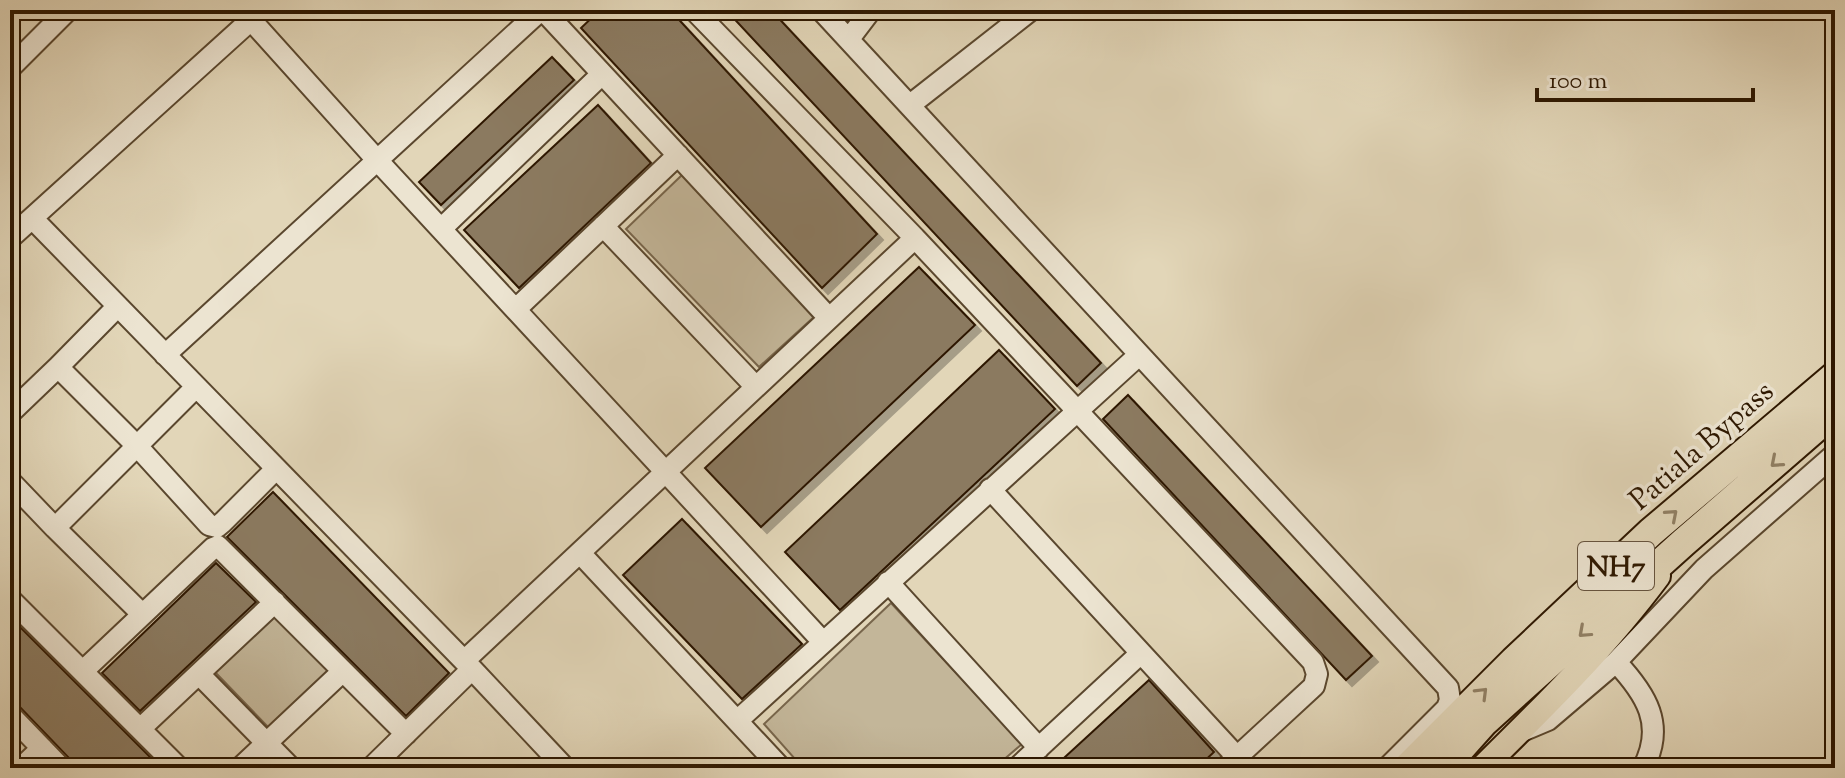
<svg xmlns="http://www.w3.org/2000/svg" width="1845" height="778" font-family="'Sorts Mill Goudy',serif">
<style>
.green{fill:#c3b699;stroke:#78664c;stroke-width:2}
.building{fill:#8b7a60;stroke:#2d1700;stroke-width:2;filter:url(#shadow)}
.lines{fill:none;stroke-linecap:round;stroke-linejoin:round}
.minor-casing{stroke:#5a472e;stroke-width:24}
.major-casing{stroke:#2d1700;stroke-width:28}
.highway-casing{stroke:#2d1700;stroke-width:32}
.minor{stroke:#ece4d1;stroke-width:20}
.major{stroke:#e2d6b8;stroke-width:24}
.highway{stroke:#e2d6b8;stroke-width:28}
.oneway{stroke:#918065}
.labels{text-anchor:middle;stroke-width:7;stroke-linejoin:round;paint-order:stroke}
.shield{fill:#ece4d1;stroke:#66543f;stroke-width:2}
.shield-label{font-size:28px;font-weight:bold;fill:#2d1700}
.street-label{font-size:30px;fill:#2d1700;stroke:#ece4d1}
</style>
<defs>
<filter id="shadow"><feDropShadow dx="6" dy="6" stdDeviation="0" flood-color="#0004"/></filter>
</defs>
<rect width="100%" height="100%" fill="#e2d6b8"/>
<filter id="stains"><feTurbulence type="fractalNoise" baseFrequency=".0025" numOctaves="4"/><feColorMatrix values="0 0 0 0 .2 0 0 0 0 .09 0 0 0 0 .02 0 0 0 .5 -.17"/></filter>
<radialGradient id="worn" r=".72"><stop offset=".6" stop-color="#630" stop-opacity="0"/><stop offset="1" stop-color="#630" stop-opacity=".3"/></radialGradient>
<path class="green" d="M683,174L815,316L759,367L626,229Z
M891,603L1022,744L994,768H803L764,724Z
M276,611L332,669L268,727L214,671Z"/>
<path class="building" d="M600,10H670L877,234L822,288L581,28Z
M726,10H771L1101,363L1077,386Z
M552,57L574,80L441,205L419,182Z
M598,105L651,163L519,288L464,230Z
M919,267L975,325L761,527L705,468Z
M999,350L1055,409L840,610L785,552Z
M1128,395L1372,656L1346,680L1103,419Z
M273,492L449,673L406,716L227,537Z
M682,519L802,644L742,699L623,575Z
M216,563L256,602L140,711L102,673Z
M10,617L161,768H74L70,759L19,706L10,702Z
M1149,680L1214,752L1197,768H1053Z"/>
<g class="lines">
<defs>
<path id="minor" d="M242,10L377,160L823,642
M543,10L829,318
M821,10L1448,688L1450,700L1447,708L1387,768
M849,39L871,10
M10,68L68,10
M910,105L1031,10
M33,219L472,669L565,768
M603,226L756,387
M441,229L602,74
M10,238L262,10
M915,238L1313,662L1317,674L1314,686L1225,768
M117,307L58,367L137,446L209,525L217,527L223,522L276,469
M516,309L678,155
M165,355L541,10
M10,413L58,367
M10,481L55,528
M990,489L1237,757
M580,553L781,768
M888,582L1039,748
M10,599L179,768
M142,614L55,528L196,387
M464,661L915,238L694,10
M1616,662C1646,694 1666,725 1643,768
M83,671L213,548L218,546L406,734
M199,674L291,768
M10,715L61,768
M737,721L1139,355
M140,729L275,602
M1522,731L1548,720L1616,662L1704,569L1835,454
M21,768L42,748
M240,768L343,671
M371,768L472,669
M1017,768L1141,653"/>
<path id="major" d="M1482,768C1544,707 1606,646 1658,576"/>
<path id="highway" d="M1407,768L1514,661L1651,532L1835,376
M1443,768L1484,722L1684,542L1835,411"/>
</defs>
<use href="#minor" class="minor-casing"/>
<use href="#major" class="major-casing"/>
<use href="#highway" class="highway-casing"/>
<use href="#minor" class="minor"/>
<use href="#major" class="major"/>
<use href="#highway" class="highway"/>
</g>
<defs><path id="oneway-chevron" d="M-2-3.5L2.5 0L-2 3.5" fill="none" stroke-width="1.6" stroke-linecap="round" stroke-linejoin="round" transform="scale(2)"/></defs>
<g class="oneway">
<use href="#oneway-chevron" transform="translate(1776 462) rotate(139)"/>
<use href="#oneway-chevron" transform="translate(1672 515) rotate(-41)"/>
<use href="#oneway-chevron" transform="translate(1584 632) rotate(138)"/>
<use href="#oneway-chevron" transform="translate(1482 693) rotate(-45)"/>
</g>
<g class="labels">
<rect class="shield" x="1578" y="542" width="76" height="48" rx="6"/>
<g class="shield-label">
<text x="1616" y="576">NH7</text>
</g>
<g class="street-label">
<text transform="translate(1701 445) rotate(-41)" y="10">Patiala Bypass</text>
</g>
</g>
<rect width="1845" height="778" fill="none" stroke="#e2d6b8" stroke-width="40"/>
<rect x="12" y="12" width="1821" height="754" fill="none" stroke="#2d1700" stroke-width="4"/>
<rect x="20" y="20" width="1805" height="738" fill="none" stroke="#2d1700" stroke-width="2"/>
<path d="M1537 88v12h216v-12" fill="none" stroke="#2d1700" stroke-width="4"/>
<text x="1549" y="88" font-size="24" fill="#2d1700" stroke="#ece4d1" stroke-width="6" paint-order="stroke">100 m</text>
<rect width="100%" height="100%" filter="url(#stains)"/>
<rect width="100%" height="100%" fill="url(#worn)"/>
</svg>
